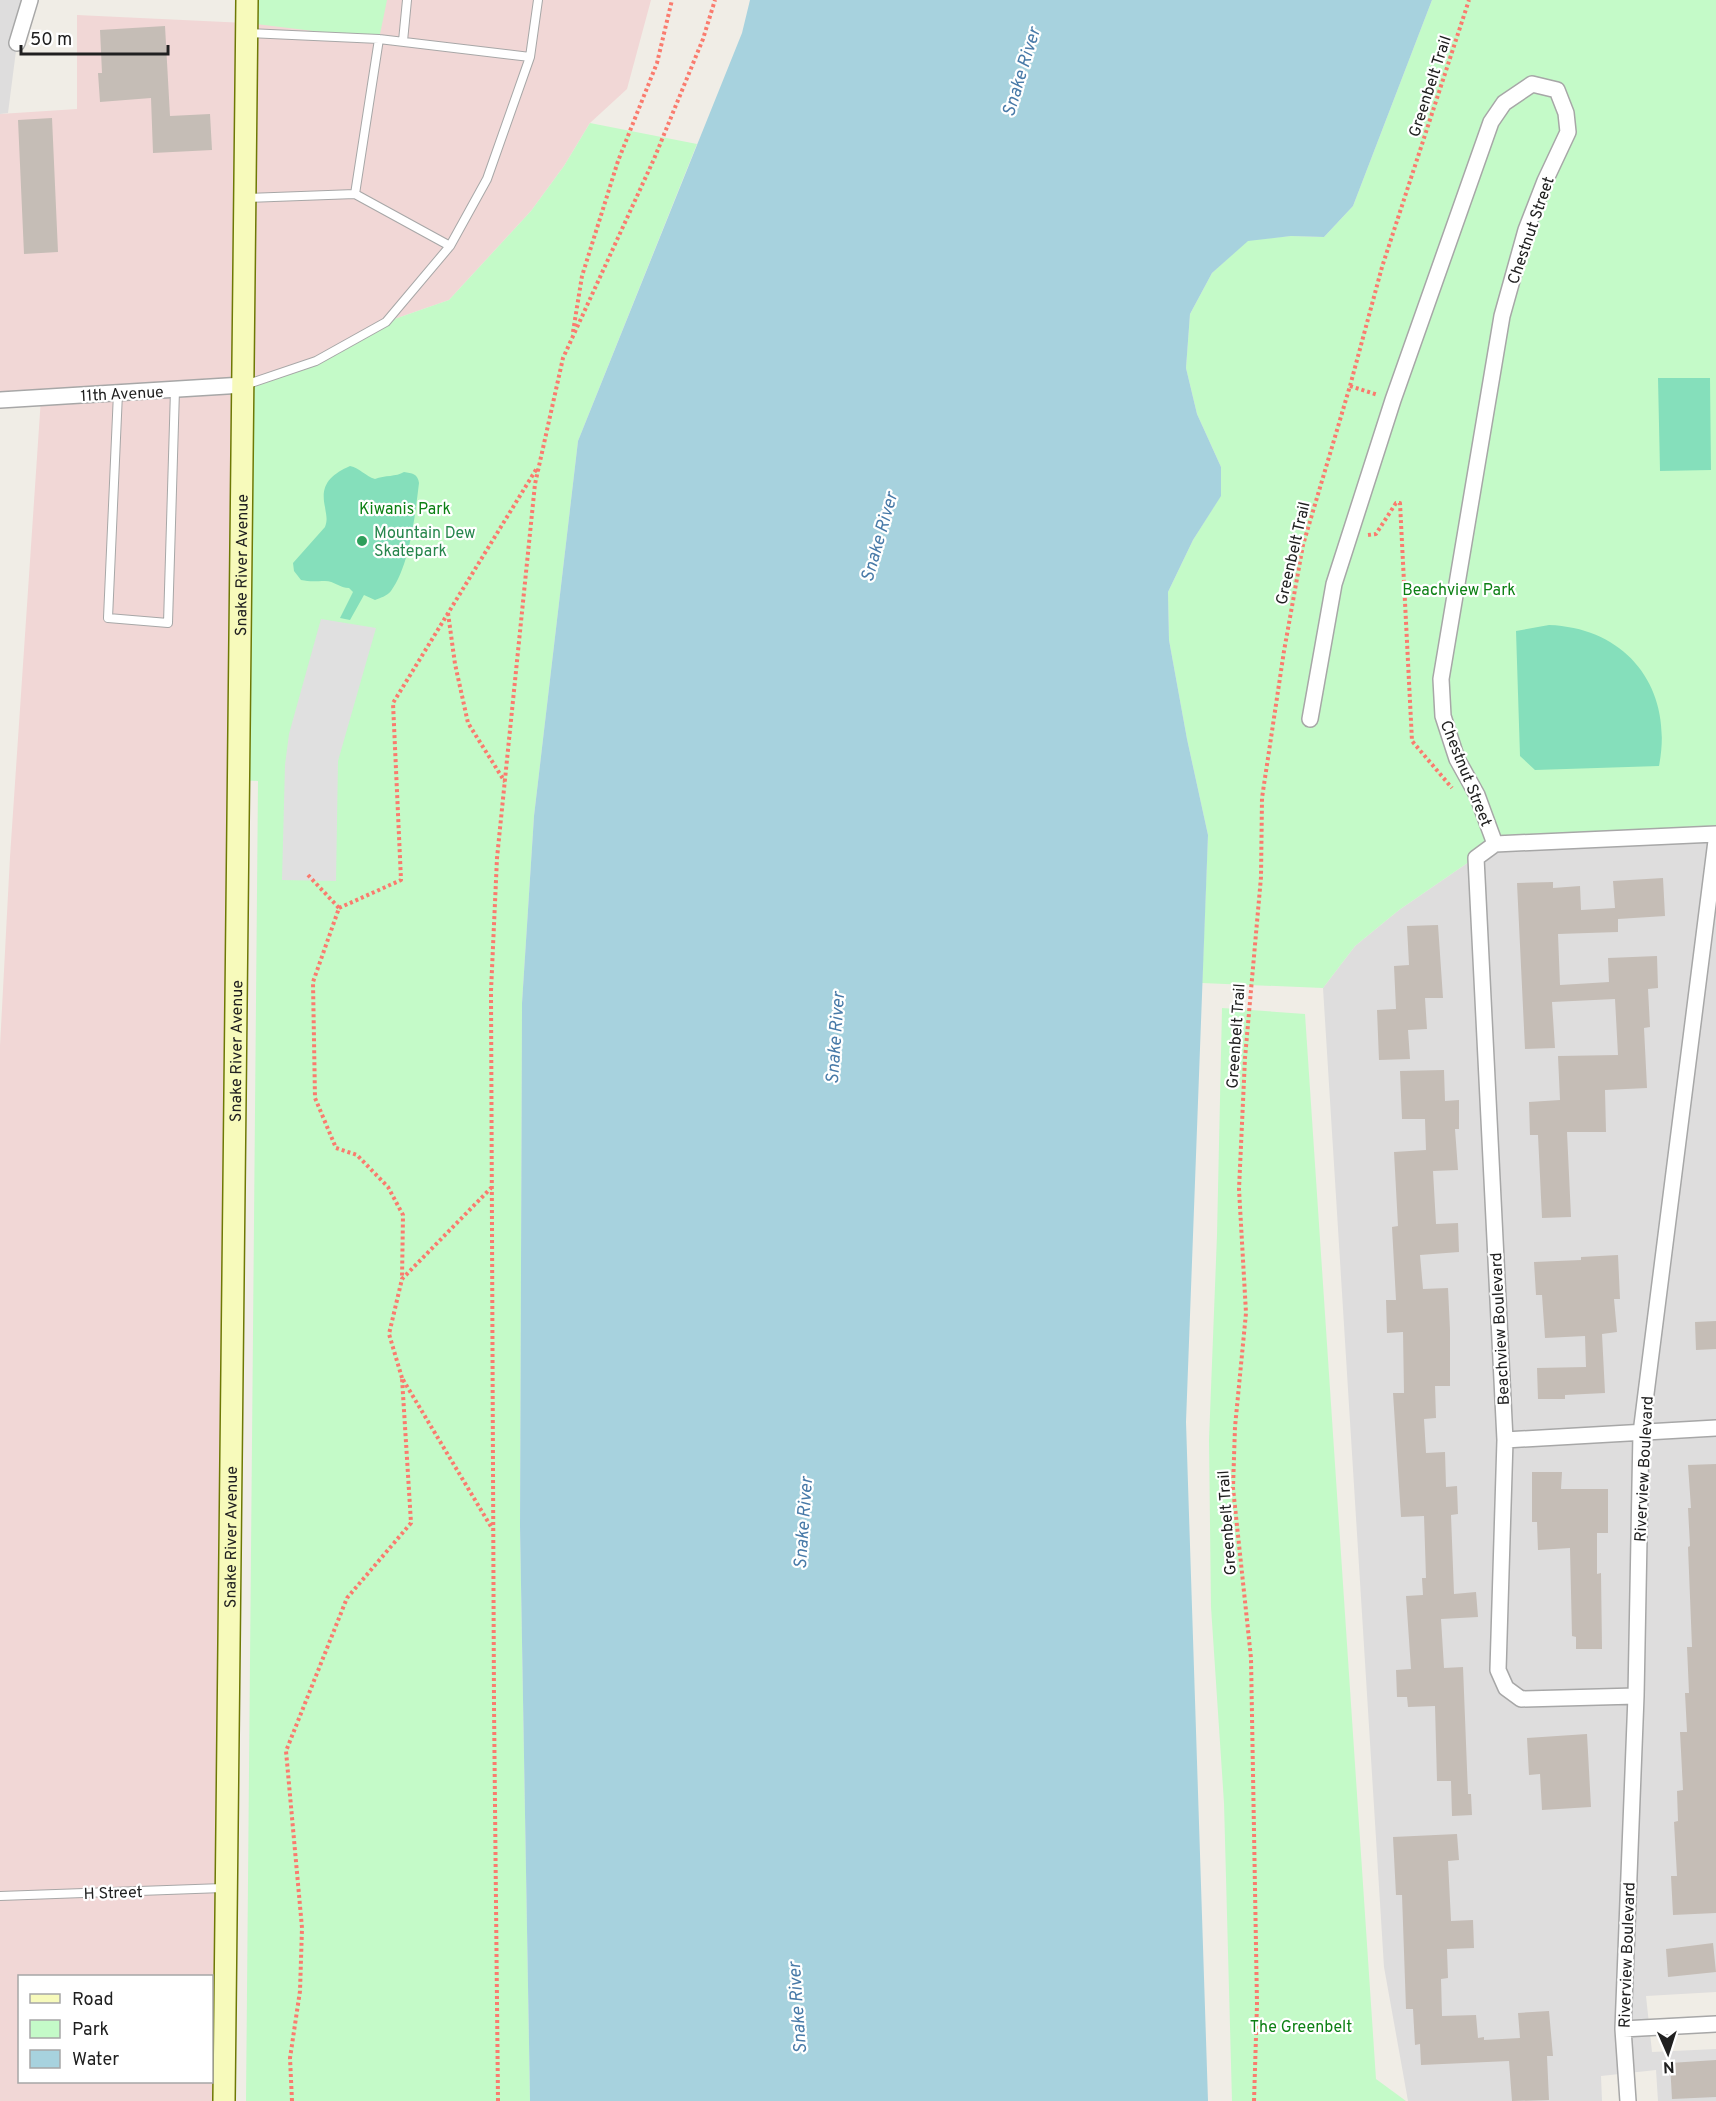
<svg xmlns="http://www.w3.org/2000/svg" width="1716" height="2101" font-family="Overpass,sans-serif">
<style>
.residential{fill:#dedddd}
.commercial{fill:#f1d7d6;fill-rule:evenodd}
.park{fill:#c4fac8}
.pitch{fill:#85dfbb}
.parking{fill:#e0e0e0}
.water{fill:#a7d2de}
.building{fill:#c5bdb6}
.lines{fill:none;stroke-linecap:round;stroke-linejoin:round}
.service-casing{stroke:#a7a7a7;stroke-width:10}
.minor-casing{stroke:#a7a7a7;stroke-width:18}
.secondary-casing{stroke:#6e7905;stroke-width:24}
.path{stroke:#fa7b6e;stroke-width:4;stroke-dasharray:3 3;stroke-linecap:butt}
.service{stroke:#fff;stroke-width:8}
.minor{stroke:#fff;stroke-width:15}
.secondary{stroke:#f7fabb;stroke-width:21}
.leisure-dot{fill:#2e9e5b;stroke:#fff;stroke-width:2}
.labels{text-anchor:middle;stroke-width:4.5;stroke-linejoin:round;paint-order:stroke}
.street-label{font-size:16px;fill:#202020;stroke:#fff}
.park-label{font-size:16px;fill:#0c8014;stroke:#fff}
.leisure-label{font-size:16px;fill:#27864d;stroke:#fff;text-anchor:start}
.water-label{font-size:18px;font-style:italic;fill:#487aa8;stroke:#fff}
</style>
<rect width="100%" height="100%" fill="#f0ede6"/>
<path class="residential" d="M0,0H30L17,43L8,113L0,114Z
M1716,834V1992L1646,1996L1652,2052L1716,2049V2101H1658L1656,2070L1601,2076L1602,2101H1408L1384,1967L1323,988L1355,946L1399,910L1495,844Z"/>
<path class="commercial" d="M247,0H651L627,89L590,123L564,166L531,211L449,300L386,322L316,361L243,386L224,2101H0V1046L10,857L41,398L0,400V114L77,109V15L246,23ZM20,1976H212V2082H20Z"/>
<path class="park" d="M250,0H387L379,39L247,23Z
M1432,0H1716V834L1495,844L1399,910L1355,946L1323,988L1202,983L1208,835L1187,739L1169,640L1168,592L1193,540L1221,495V467L1197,414L1186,368L1190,314L1212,273L1248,240L1291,236L1324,237L1353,206Z
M590,123L697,144L578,441L534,816L522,1003L520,1527L530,2101H246L258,781L239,780L243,385L316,361L386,322L449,300L531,211L564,166Z
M1222,1008L1305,1014L1376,2079L1406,2101H1232L1224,1803L1211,1607L1209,1440L1217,1235Z"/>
<path class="pitch" d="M1658,378H1710L1711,470L1660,471Z
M350,466C360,468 365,476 375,479C385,475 396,477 404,472C412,473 418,474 419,483C415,515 410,565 391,591C387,596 380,598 375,600L364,595L350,620L340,618L353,592L349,588C340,588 334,581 325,581C316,581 310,582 301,580L294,571L293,563L325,527C328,519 326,515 325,507C320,485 330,475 350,466Z
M1549,625C1628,628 1674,689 1659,766L1535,770L1520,756L1516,631Z"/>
<path class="parking" d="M321,619L376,628L338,761L336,881L282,880L285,765L289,734Z"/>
<path class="water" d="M750,0H1432L1353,206L1324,237L1291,236L1248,241L1212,273L1190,314L1186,368L1197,414L1221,467V496L1193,540L1168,592L1169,640L1187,739L1208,835L1186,1422L1208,2101H530L520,1527L522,1003L534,816L578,441L742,33Z"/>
<path class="building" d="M165,26L170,116L210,114L212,150L153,153L151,98L100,102L98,73H102L100,30Z
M52,118L58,252L24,254L18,120Z
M1663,878L1665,916L1618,919V932L1558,934L1560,985L1609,982L1608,958L1657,956L1658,988L1648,989L1650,1027L1644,1028L1647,1088L1605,1090L1606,1132H1567L1571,1217L1542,1218L1538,1135H1530L1529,1102L1560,1100L1558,1056L1618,1055L1615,999L1552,1002L1555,1048L1525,1049L1517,883L1553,882V888L1580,886L1581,910L1615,908L1613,881Z
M1438,925L1443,998H1425L1427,1029L1408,1030L1410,1059L1379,1060L1377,1010L1396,1009L1394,966L1409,965L1407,926Z
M1444,1070L1445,1101L1459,1100V1129H1455L1458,1170L1433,1171L1436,1224L1458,1223L1459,1252L1420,1255L1423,1289L1448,1288L1450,1330V1386H1435L1436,1418L1424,1419L1426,1453L1445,1452L1446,1487L1457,1486L1458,1514L1451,1515L1454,1594L1476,1592L1478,1617L1441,1619L1444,1668L1463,1667L1468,1794H1471L1472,1815L1452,1816L1451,1781H1437L1435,1706L1408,1707L1407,1697H1397L1396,1670L1411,1669L1406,1596L1423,1595L1422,1578H1426L1424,1516L1401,1517L1393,1393H1404L1403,1332L1387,1333L1386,1300H1396L1392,1227L1398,1226L1394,1152L1426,1150L1425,1119H1402L1400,1071Z
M1618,1255L1620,1299H1614L1617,1332L1602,1334L1605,1393L1565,1395V1399H1538L1537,1368L1586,1367L1585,1336L1545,1338L1542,1295H1536L1534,1262L1581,1260V1257Z
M1716,1321V1349L1696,1350L1695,1322Z
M1716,1464V1913L1673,1915L1671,1876H1677L1674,1822L1678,1821L1677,1791L1683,1790L1680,1732H1687L1685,1693H1689L1687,1647H1692L1688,1547L1690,1546L1688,1508H1691L1688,1465Z
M1532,1472H1562L1561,1489H1608V1533H1597V1574L1601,1573L1602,1649H1576V1637L1572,1636L1570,1548L1538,1550L1537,1522H1532Z
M1587,1734L1591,1807L1542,1810L1540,1774L1529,1775L1527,1738Z
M1457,1834L1459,1860L1448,1861L1451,1921L1473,1920L1474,1948L1447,1949L1448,1978L1441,1979L1442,2016L1476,2015L1478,2038L1484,2037V2040L1520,2038L1518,2013L1549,2011L1553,2056H1547L1549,2100L1512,2101L1509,2061L1421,2065L1420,2044L1415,2045L1413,2009H1406L1402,1895H1396L1393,1837Z
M1713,1943L1716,1972L1668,1977L1666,1949Z
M1716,2060V2097L1672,2099L1670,2063Z"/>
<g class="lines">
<defs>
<path id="service" d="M248,33L379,39L530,57
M403,41L407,0
M245,198L355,194
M450,246L487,179L530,57L538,0
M245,385L316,361L386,322L450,246L355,194L379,39
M118,393L108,618L168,623L175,390
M0,1896L223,1888"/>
<path id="minor" d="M17,43L30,0
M0,400L243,385
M1310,719L1334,584L1393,400L1491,122L1504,103L1532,84L1557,90L1566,113L1568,132L1545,181L1526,230L1502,316L1441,679L1443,716L1457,759L1477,795L1495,844L1716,834
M1495,844L1476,858L1505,1440L1498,1670L1506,1688L1521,1699L1636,1696
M1505,1440L1716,1428
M1623,2029L1716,2024
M1628,2101L1623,2029L1636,1696L1641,1433L1716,841"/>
<g id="secondary">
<path id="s1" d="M224,2101L247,0"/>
</g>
</defs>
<use href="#service" class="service-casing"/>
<use href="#minor" class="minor-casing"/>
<use href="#secondary" class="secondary-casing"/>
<path class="path" d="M573,332L582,276L618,161L657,63L672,0
M1350,386L1378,395
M1368,535L1376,534L1396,503H1400L1412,741L1452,788
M448,613L455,664L468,723L505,782
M308,875L339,908L313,982L315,1098L336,1148L357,1155L388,1187L403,1215L402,1279
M339,908L401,880L393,703L537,468
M402,1378L389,1334L402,1279L491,1188
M292,2101L290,2058L300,1991L302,1928L286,1751L347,1598L411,1523L402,1378L493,1530
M498,2101L494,1706L491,991L497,858L535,484L563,358L654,159L703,39L715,0
M1254,2101L1257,2004L1251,1658L1233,1488L1235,1427L1246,1313L1239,1189L1245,1058L1261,877L1262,798L1284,651L1303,545L1350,386L1382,267L1469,0"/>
<use href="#service" class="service"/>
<use href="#minor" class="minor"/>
<use href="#secondary" class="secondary"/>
</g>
<circle class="leisure-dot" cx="362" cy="541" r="6"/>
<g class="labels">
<g class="street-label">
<text transform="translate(1429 86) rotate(-72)" y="6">Greenbelt Trail</text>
<text transform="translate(1530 230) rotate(-71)" y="6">Chestnut Street</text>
<text transform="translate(122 393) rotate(-3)" y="6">11th Avenue</text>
<text transform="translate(1292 553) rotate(-77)" y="6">Greenbelt Trail</text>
<text dy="6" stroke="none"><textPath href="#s1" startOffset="1536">Snake River Avenue</textPath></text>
<text transform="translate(1467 773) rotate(68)" y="6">Chestnut Street</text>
<text transform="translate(1235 1036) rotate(-86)" y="6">Greenbelt Trail</text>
<text dy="6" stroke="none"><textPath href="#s1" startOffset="1050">Snake River Avenue</textPath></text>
<text transform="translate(1499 1329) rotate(-93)" y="6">Beachview Boulevard</text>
<text transform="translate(1643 1469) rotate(-87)" y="6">Riverview Boulevard</text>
<text transform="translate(1226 1523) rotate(-94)" y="6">Greenbelt Trail</text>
<text dy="6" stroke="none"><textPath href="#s1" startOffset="564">Snake River Avenue</textPath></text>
<text transform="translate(113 1892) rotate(-2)" y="6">H Street</text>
<text transform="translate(1626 1955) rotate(-88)" y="6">Riverview Boulevard</text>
</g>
<g class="park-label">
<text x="405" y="514">Kiwanis Park</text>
<text x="1459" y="595">Beachview Park</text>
<text x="1301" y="2032">The Greenbelt</text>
</g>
<g class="leisure-label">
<text x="374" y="538">Mountain Dew<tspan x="374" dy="18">Skatepark</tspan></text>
</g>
<g class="water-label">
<text transform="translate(1021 72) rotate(-73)" y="6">Snake River</text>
<text transform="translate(879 537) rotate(-74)" y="6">Snake River</text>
<text transform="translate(835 1038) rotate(-86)" y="6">Snake River</text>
<text transform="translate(803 1523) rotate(-86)" y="6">Snake River</text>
<text transform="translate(797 2008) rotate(-94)" y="6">Snake River</text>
</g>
</g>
<rect x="18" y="1975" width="195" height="108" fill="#ffffff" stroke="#a6a6a6" stroke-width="1.5"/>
<rect x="30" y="1994" width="30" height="9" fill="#f7fabb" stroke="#a6a6a6" stroke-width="1.5"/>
<text x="72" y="2005" font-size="18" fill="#202020">Road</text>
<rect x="30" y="2020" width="30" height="18" fill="#c4fac8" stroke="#a6a6a6" stroke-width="1.5"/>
<text x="72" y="2035" font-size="18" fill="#202020">Park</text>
<rect x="30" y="2050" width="30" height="18" fill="#a7d2de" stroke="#a6a6a6" stroke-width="1.5"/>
<text x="72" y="2065" font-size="18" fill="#202020">Water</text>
<g transform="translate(1668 2053) rotate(177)" stroke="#ffffff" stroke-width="4.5" paint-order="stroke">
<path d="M0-4.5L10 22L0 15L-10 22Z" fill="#202020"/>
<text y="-9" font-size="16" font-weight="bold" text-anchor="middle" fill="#202020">N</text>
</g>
<path d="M21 45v9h147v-9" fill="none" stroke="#202020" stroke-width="3"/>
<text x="30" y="45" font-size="18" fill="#202020" stroke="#ffffff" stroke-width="4.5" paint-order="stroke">50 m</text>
</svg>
